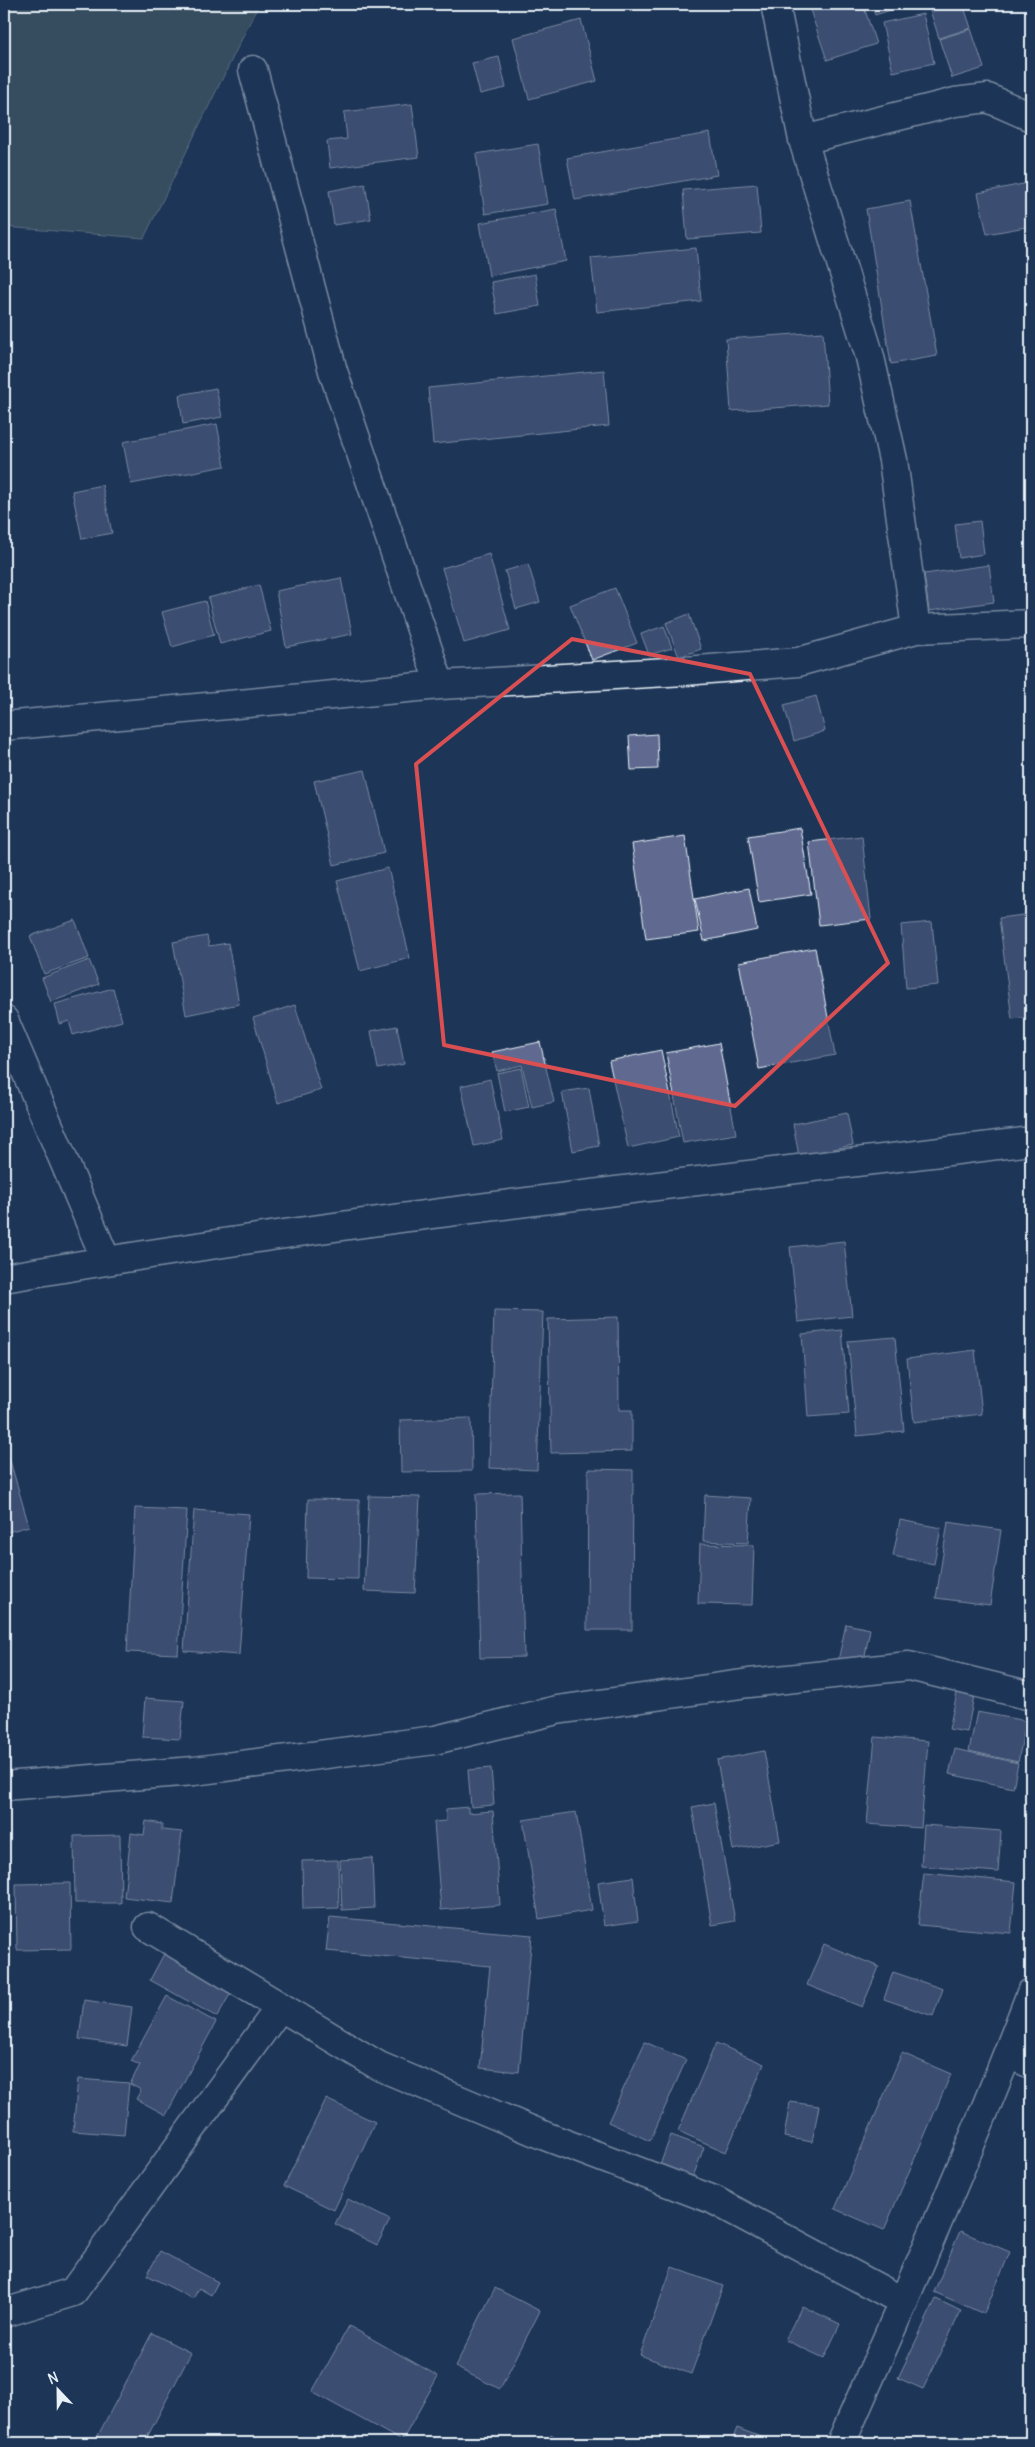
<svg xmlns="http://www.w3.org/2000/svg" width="1035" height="2447" font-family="Delius,sans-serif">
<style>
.green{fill:#576c67;stroke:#a0aeb0}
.building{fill:#606a91;stroke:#e8f1f8}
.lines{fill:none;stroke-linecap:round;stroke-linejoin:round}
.minor-casing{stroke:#e8f1f8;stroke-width:31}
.minor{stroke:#1d3557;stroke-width:28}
.marked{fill:none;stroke:#da5052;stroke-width:4;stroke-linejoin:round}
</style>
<rect width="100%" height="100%" fill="#1d3557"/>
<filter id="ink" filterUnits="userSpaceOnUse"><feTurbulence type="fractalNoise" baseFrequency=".02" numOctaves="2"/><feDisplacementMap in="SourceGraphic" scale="10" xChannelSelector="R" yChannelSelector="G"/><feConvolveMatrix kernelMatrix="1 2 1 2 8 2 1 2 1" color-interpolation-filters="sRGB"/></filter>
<g filter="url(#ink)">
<path class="green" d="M4,4H259L144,238L4,227Z"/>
<path class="building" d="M808,4H863L876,44L827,60Z
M871,4H909L875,15Z
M928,4H963L971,28L939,38Z
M923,14L934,63L893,72L882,23Z
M581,20L597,81L529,99L513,38Z
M971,29L984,68L952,78L939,39Z
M499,57L506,88L480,94L472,63Z
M412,104L419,157L330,168L327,141L347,139L344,112Z
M710,133L717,175L575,200L567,158Z
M538,144L548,204L485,214L476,154Z
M1028,183L1031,200V226L987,234L978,193Z
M365,184L371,219L334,225L329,191Z
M757,184L761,233L687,239L683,190Z
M910,201L937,356L891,364L866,209Z
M556,209L566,261L489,276L480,223Z
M696,248L701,301L597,312L591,258Z
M535,274L540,306L497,314L491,282Z
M823,332L828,404L731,411L726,339Z
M604,370L609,426L433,444L428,388Z
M216,388L222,417L183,424L179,395Z
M217,424L225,466L131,484L123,442Z
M102,485L112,533L82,539L72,491Z
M980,521L984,554L959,558L955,524Z
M489,554L510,630L464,643L442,568Z
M528,564L540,602L516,609L505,571Z
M989,565L994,602L929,611L924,574Z
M341,578L352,634L286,647L276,591Z
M259,585L271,631L220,644L208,598Z
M615,588L637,643L592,660L570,605Z
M205,601L214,635L172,647L162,612Z
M689,614L701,649L679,657L666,623Z
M664,626L672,648L649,655L641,634Z
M816,696L825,731L794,741L784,705Z
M657,734L658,769L631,770L629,736Z
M365,770L384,853L334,865L314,781Z
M800,828L811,894L759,902L748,836Z
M685,836L699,932L646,939L632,844Z
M862,836L871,919L819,925L809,842Z
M388,868L410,958L360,971L337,881Z
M749,888L757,930L704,941L695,899Z
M1031,914V1017L1012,1019L999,918Z
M75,920L89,958L44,974L30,936Z
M932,922L938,985L906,988L901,925Z
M207,936L209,946L228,943L239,1004L186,1015L173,942Z
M815,948L835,1055L759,1069L739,962Z
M89,960L99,984L51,1002L42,978Z
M113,988L122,1021L73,1035L69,1021L60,1024L55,1004Z
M295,1005L321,1090L278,1103L253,1018Z
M397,1026L404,1064L378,1069L371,1031Z
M540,1042L554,1102L532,1107L522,1065L497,1071L492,1052Z
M719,1043L736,1134L683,1143L666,1053Z
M661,1050L679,1137L628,1148L609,1061Z
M521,1068L529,1107L505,1112L497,1073Z
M490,1079L503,1140L474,1146L461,1086Z
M589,1088L599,1146L573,1151L562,1092Z
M847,1113L853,1145L799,1156L793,1124Z
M844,1241L852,1316L798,1322L790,1247Z
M494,1311L543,1312L537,1470L489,1468Z
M618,1317L619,1410H632V1451L551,1453L548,1319Z
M842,1330L849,1414L808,1417L802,1334Z
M895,1337L904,1431L857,1436L848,1341Z
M975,1350L982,1414L914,1422L907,1359Z
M471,1418L472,1471L401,1472L400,1420Z
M4,1440L29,1526L4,1533Z
M588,1469L633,1470L632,1630H587Z
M520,1493L524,1657L480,1658L476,1494Z
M705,1495L751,1498L748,1543L703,1541Z
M369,1496L420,1497L415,1593L364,1591Z
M308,1499L359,1500L358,1579L306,1578Z
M135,1508L187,1510L178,1654L127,1652Z
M194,1510L249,1514L239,1655L184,1651Z
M900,1520L941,1528L934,1564L893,1556Z
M948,1522L1001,1530L990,1605L936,1598Z
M700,1544L754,1545L752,1605L698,1604Z
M846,1624L870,1629L863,1666L838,1661Z
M957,1693L974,1696L967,1732L949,1729Z
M145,1698L184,1701L180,1739L142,1737Z
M977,1712L1026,1721L1018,1762L969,1751Z
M875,1737L928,1741L921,1828L867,1824Z
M955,1749L1018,1763L1013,1788L949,1774Z
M764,1751L780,1841L733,1850L717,1760Z
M491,1768L494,1805L471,1807L468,1770Z
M714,1803L735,1921L712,1925L692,1807Z
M468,1807V1813L493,1811L500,1905L441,1910L434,1822L446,1821V1809Z
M576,1812L592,1910L539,1919L523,1820Z
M146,1821L162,1824V1830L182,1832L173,1903L124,1897L131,1833L144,1835Z
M924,1825L1001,1831L998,1872L921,1866Z
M120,1835L121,1903H75L74,1836Z
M372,1858L374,1908L342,1910L340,1860Z
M4,1860H6L5,1939H4Z
M338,1860L339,1908L303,1909L302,1861Z
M924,1873L1016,1882L1011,1933L918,1925Z
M633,1877L638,1921L604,1926L598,1882Z
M70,1883L71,1949L17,1950L16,1884Z
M330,1917L532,1935L519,2072L480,2068L490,1966L326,1951Z
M824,1944L879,1967L862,2007L807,1985Z
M165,1952L233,1989L217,2017L150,1980Z
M893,1972L943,1989L933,2016L884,1999Z
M167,1996L216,2022L166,2115L136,2099L141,2090L130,2084L140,2065L131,2061Z
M84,2000L132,2007L127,2046L79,2039Z
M645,2042L686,2060L650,2141L608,2122Z
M716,2043L764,2064L726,2152L678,2131Z
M902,2053L951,2074L884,2230L835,2209Z
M5,2056L9,2111H4V2057Z
M78,2079L129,2083L124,2135L73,2131Z
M326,2099L375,2122L334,2210L284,2186Z
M790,2102L819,2106L812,2142L784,2137Z
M671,2135L704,2147L693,2177L660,2165Z
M348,2199L390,2220L377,2245L335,2224Z
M960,2231L1010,2252L984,2314L934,2292Z
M160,2251L218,2282L211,2295L199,2288L193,2299L147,2275Z
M672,2267L723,2286L691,2374L640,2355Z
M495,2288L540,2311L500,2389L455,2367Z
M936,2299L961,2311L923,2389L898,2378Z
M802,2306L840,2324L824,2358L785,2340Z
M349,2326L438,2376L402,2441L312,2392Z
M152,2333L191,2353L144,2443H100L95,2441Z
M737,2428L777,2443H731Z
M551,2434L566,2443H546Z"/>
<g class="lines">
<defs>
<path id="minor" d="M775,4L803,140
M253,70L333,371L440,685
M916,629L893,460L870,357L803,140L955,102L988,98L1031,117
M4,726L440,685L685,671L798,662L916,629L1031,624
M4,1020L106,1260
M4,1278C344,1219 689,1183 1031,1141
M4,1786L194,1771L435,1740L557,1710L749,1683L909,1666L1031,1696
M148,1927L379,2066L545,2136L714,2200L904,2302
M1008,2054L1031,2064
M4,2313L73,2292L280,2007
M841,2443C907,2294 973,2145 1031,1993"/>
</defs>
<use href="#minor" class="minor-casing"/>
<use href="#minor" class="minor"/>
</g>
</g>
<path d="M0 0H1035V2447H0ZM572,639L750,674L888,963L735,1106L444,1045L416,764Z" fill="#1d3557" fill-opacity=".55" fill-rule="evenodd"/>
<path class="marked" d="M572,639L750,674L888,963L735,1106L444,1045L416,764Z"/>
<rect width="1035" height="2447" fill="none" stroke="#1d3557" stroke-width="20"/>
<rect x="10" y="10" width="1015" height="2427" fill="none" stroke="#e8f1f8" stroke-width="2" filter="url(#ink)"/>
<g transform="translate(58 2390) rotate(338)" stroke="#1d3557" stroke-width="4" paint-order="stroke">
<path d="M0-4L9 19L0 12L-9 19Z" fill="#e8f1f8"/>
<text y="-8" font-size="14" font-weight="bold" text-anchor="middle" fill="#e8f1f8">N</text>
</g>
</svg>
